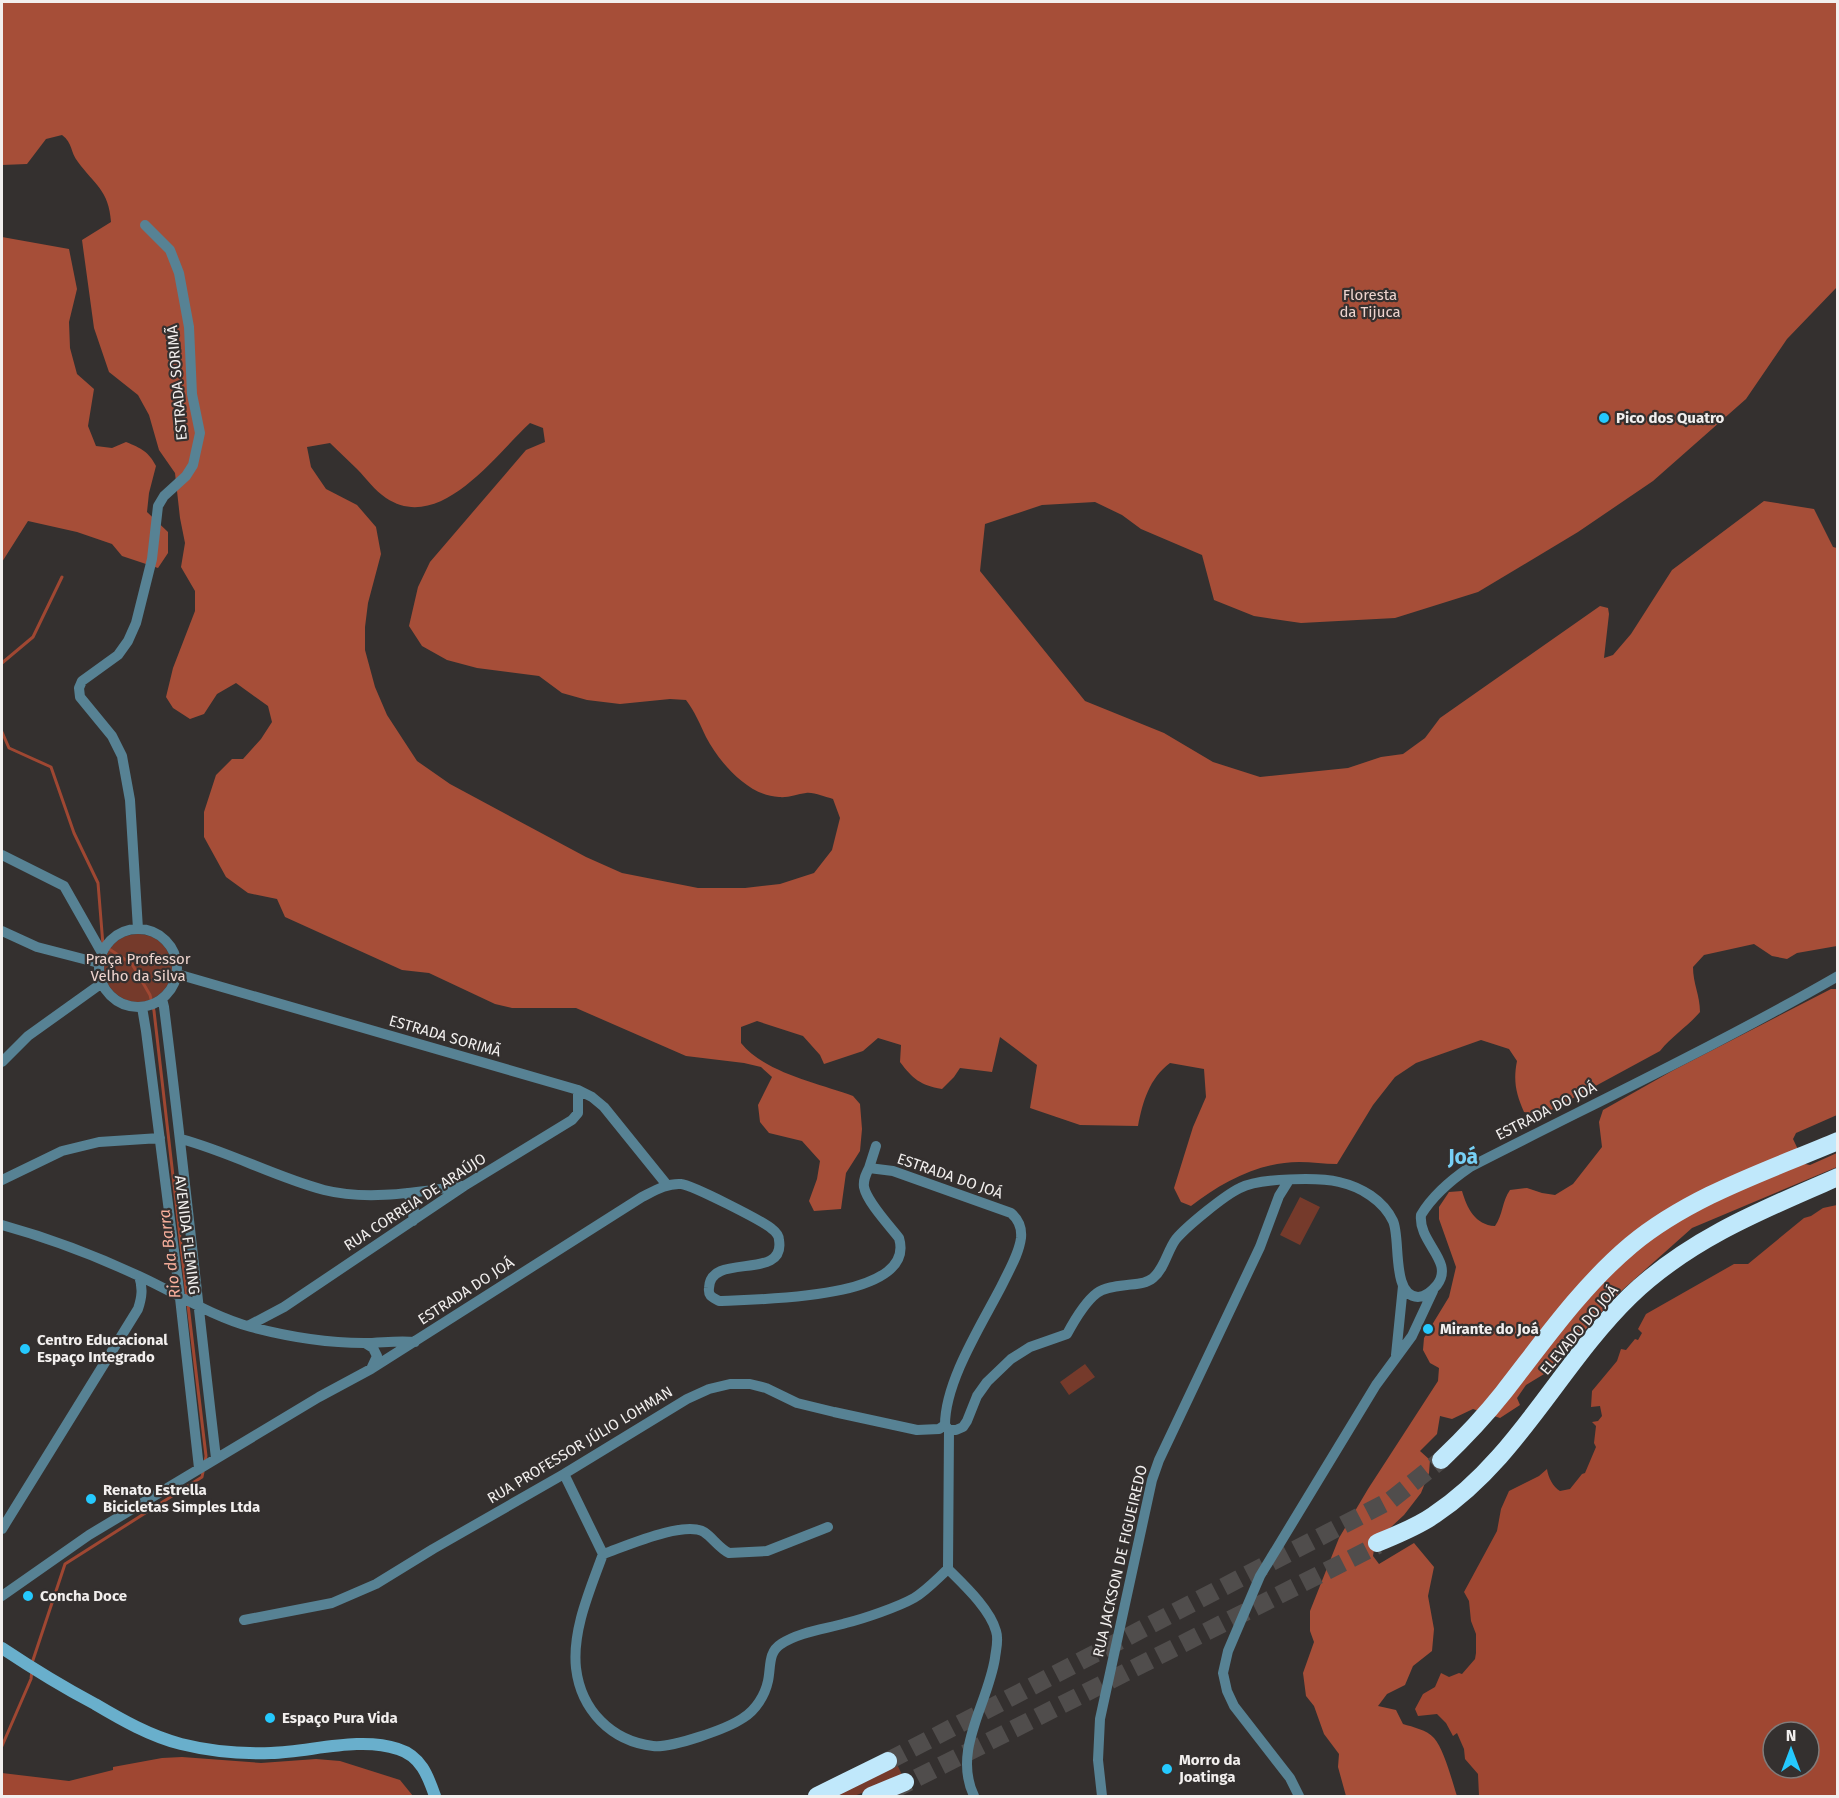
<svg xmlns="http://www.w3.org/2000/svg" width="1839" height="1798" font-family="'Fira Sans',sans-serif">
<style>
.green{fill:#753a2b}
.forest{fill:#a64e38;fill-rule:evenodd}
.water{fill:#9f4732;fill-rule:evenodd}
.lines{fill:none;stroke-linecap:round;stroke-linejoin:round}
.stream{stroke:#9f4732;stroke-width:3}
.highway-tunnel{stroke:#504d4c;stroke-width:18;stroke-dasharray:18 9;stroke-linecap:butt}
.street{stroke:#578294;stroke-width:10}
.secondary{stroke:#69afcc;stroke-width:12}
.highway{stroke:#c0e8fb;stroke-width:18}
.poi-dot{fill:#25c9fe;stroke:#34302f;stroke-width:2}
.labels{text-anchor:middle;stroke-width:4.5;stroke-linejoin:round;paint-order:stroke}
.park-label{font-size:15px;fill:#eed4ce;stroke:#34302f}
.street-label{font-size:15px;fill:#f2efee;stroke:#34302f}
.poi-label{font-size:15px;font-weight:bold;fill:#f2efee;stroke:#34302f;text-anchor:start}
.water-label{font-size:16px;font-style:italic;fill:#f8af9c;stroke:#34302f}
.district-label{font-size:21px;font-weight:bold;fill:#77d0f5;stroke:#34302f}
</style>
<rect width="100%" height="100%" fill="#34302f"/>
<path class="green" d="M104 968a34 34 0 1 1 68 0a34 34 0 1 1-68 0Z
M1300,1197L1320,1207L1300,1245L1280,1235Z
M1085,1364L1095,1377L1069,1395L1060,1382Z
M896,1762L903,1777L854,1796H828Z"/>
<path class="forest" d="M2,2H1837V287L1787,339L1746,399L1653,481L1578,532L1478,592L1395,618L1301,623L1254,616L1214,600L1202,555L1141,529L1122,515L1095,502L1042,505L985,524L980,571L1085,701L1164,733L1213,762L1260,777L1348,768L1381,757L1403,754L1425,738L1440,718L1600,606L1608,608L1609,614L1604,658L1613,655L1631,634L1672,570L1764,501L1814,509L1833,547L1837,548V946L1797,953L1787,959L1772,956L1754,944L1704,955L1693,967C1693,984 1700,995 1700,1012C1688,1026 1672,1036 1660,1051L1542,1115L1524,1112C1516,1094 1513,1081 1517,1061L1509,1049L1481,1040L1416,1063L1395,1077L1373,1105L1337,1164C1324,1164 1312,1162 1299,1162C1259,1162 1222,1182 1191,1206L1181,1202L1174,1188L1193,1127L1206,1097L1204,1069L1170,1063C1149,1079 1143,1101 1138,1126L1080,1125L1030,1108L1037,1065L1000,1037L992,1072L960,1068L954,1077L942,1089C920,1085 913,1079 900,1062L901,1045L878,1038L863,1051L824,1064L820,1055L803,1036L757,1021L741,1027V1043C765,1073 818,1083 853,1096L860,1104L862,1129L860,1151L846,1173L841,1209L814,1211L809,1201L817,1179L820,1161L802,1141L769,1133L760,1122L758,1105L772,1077L761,1067L744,1063L686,1056L576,1008H512L495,1004L429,973L402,970L285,917L277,899L248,893L226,877L204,837V812L216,775L232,759H243L261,739L272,722L268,706L236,683L217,694L204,714L190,719L173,708L166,697L173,668L195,611V591L181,567L185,543L180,518L175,473L159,450L149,415L138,395L109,372L94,328L82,240L111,222C109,190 94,184 78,162C70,152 73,143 62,135L46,139L27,164L2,165ZM530,423L543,428L545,442L526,450L430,562L418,587L409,626L422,646L447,660L477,668L539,676L562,693L587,700L620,704L670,699L686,700C695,712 700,724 706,737C719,762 748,796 779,797C788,798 797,794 806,793C814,792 825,797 833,799L840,818L832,850L814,873L780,884L745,888H698L622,873L586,857L450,784L417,761L387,715L375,687L365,650V627L368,603L381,554L376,527L357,505L326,489L311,467L307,447L330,443C339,452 348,460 357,469C367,479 374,490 386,498C440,534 496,454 530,423Z
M2,237L69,249L77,289L69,322L70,348L77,374L94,389L88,426L96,446L112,448L126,442C141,448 149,452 156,466L149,493L147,512L168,532V553L158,568L122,556L112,544L77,532L28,521L2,562Z
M1831,989H1837V1115L1796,1133L1793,1139L1805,1164L1810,1165L1837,1153V1167L1692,1228L1619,1293L1561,1356L1554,1368L1526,1385L1517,1398L1520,1405L1500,1418L1473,1409L1452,1419L1440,1416L1437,1434L1420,1451L1430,1460L1429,1473L1421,1493L1404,1515L1375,1542L1373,1556L1379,1564L1414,1543L1434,1567L1428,1596L1434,1629L1432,1651L1413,1666L1405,1685L1387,1694L1378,1706L1396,1710L1403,1724C1413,1727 1427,1730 1434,1738C1444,1749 1452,1781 1457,1796H1346L1338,1767L1339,1754L1324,1734L1314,1706L1306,1696L1303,1673L1314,1642L1310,1631V1611L1339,1538L1368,1489L1438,1381L1439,1368L1430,1363L1423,1350L1424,1338L1449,1297L1456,1267L1439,1219V1207L1449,1192L1462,1191C1467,1208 1475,1225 1495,1226C1503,1215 1502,1201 1510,1190L1527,1188L1542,1193L1555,1195L1573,1184L1602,1147L1599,1122L1603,1110L1672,1071Z"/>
<path class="water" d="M1837,1205V1796H1479L1478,1774L1465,1759L1464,1749L1457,1733L1453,1736L1446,1723L1437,1714L1418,1716L1415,1709L1423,1694L1435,1687L1441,1673L1449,1677L1459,1673L1462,1674L1475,1659L1476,1653V1634L1471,1621L1469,1601L1464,1592L1497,1531L1501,1509L1509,1491L1539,1476L1547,1469C1548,1477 1553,1487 1560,1491L1570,1489L1582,1474L1585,1473L1596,1447L1594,1443L1596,1426L1592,1422L1598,1421L1602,1416L1600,1406L1591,1407L1592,1391L1617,1361L1621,1349L1626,1350L1635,1339L1638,1340L1642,1333L1638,1329L1646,1314L1734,1264H1748L1804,1218L1811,1216L1823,1208ZM1773,1732H1809V1768H1773Z
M182,1757L261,1763L316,1759L340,1761L400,1780L413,1796H2V1773L69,1781L113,1770V1767L162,1758Z"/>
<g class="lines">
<path class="stream" d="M2,663L33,637L62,577
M2,732L9,748L51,767L74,833L98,883L103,945L132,964L150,995L154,1011L187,1298
M188,1305L206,1456L205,1462
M32,1663L65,1564L202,1477L203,1472
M2,1746L31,1679L32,1670"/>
<path class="highway-tunnel" d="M888,1761L1391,1500L1441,1460
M893,1790L1378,1545"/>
<path class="street" d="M2,855L64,886L102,953
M138,929L130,800L122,756L112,736L80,697L79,688L82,681L118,655L128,641L136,623L152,559L158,506L164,496L186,476L193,465L200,433L192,394L189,327L179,273L170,250L145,225
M99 968a39 39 0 1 1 78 0a39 39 0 1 1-78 0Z
M2,931L37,947L99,963
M177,974L578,1090L592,1097L604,1107L667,1185
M162,999L164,1007C183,1157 198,1307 216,1458
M142,1007L146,1031L180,1298L199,1468
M2,1062L28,1036L102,983
M181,1139C230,1152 275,1177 324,1190C368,1201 417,1192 462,1186
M869,1168L876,1146
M2,1180L62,1151L99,1142L160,1138
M407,1193L414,1204L413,1221
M2,1225C49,1238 94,1255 139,1276C176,1293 211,1316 251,1327C289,1337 325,1343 364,1343C381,1343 398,1340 415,1342
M248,1326L284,1307L464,1186L572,1120L578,1113V1090
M365,1343L373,1348L377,1356L371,1369
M1396,1355L1403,1286
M949,1430L948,1569C964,1585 990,1609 996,1631C999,1640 996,1649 995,1658C988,1704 952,1750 974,1796
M564,1474L603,1554C590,1590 572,1630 576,1668C581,1710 611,1741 653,1746C672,1748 727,1729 743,1718C756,1710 765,1695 768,1681C771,1667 768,1652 781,1644C799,1632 825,1629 846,1623C863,1619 898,1607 914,1598C926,1591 938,1578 948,1569
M2,1529L138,1309C142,1297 143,1288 139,1276
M603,1554C624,1547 684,1520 704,1532C713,1538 719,1548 729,1553L767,1551L828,1527
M2,1596L89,1535L319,1397L371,1369L642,1197C654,1191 667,1183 681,1184C692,1185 763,1221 772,1229C776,1232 779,1235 779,1240C786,1282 710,1251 709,1288C708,1296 712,1297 719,1301C754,1299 918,1301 899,1238C889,1225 867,1202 864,1187C863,1180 866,1174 869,1168L893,1171L1011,1213C1019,1220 1022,1228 1021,1238C1019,1254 1009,1270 1002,1285C982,1324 945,1381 945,1425L949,1430H956L963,1427L967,1421L977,1396L987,1382L1011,1359L1030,1347L1067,1334C1074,1321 1085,1302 1097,1293C1105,1287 1118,1286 1127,1285C1136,1284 1146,1284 1153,1278C1165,1268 1167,1251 1176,1239C1187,1226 1225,1195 1240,1188C1259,1178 1319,1177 1339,1182C1361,1187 1383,1200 1393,1221C1401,1238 1391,1296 1418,1297C1426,1297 1432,1291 1437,1285C1455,1261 1418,1243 1421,1215C1433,1195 1451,1180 1470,1167C1593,1104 1718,1045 1838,976
M244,1620L332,1603L376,1584L433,1549L564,1474L687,1399L709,1389L730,1384H750L766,1388L797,1403L834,1412L917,1430L939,1429L945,1425
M1102,1796L1098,1760L1100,1719L1152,1480L1159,1460L1260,1247L1279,1196L1289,1180
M1299,1796L1290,1778L1234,1706L1227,1691L1223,1673L1228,1651L1260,1576L1376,1385L1412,1336L1433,1291"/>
<path class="secondary" d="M2,1648C32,1668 63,1687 95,1704C122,1720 150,1736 181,1744C209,1751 242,1754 271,1753C310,1752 360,1736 398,1749C421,1756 428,1776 435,1796"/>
<path class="highway" d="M1441,1460C1463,1439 1484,1417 1503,1393C1543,1342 1580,1288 1631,1245C1690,1196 1767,1171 1838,1141
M1377,1543C1396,1535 1417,1527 1434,1515C1517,1460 1560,1364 1630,1296C1689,1239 1764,1209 1838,1177
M817,1796L888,1761
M871,1796L905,1782"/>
</g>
<g class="poi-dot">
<circle cx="1604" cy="418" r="6"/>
<circle cx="1428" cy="1329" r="6"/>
<circle cx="25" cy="1349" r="6"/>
<circle cx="91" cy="1499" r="6"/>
<circle cx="28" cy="1596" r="6"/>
<circle cx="270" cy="1718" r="6"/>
<circle cx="1167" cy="1769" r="6"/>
</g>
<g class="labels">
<g class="park-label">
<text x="1370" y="300">Floresta<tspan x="1370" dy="17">da Tijuca</tspan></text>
<text x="138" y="964">Praça Professor<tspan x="138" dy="17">Velho da Silva</tspan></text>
</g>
<g class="street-label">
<text transform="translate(177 383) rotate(-95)" y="5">ESTRADA SORIMÃ</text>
<text transform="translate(445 1036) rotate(16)" y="5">ESTRADA SORIMÃ</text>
<text transform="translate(1546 1111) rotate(-27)" y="5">ESTRADA DO JOÁ</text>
<text transform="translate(950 1176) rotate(19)" y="5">ESTRADA DO JOÁ</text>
<text transform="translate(415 1202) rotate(-33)" y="5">RUA CORREIA DE ARAÚJO</text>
<text transform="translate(187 1235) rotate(83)" y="5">AVENIDA FLEMING</text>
<text transform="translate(466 1291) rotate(-33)" y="5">ESTRADA DO JOÁ</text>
<text transform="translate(1579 1330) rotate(-50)" y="5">ELEVADO DO JOÁ</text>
<text transform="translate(580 1445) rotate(-31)" y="5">RUA PROFESSOR JÚLIO LOHMAN</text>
<text transform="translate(1120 1561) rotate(-77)" y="5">RUA JACKSON DE FIGUEIREDO</text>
</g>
<g class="poi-label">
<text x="1616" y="423">Pico dos Quatro</text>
<text x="1440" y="1334">Mirante do Joá</text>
<text x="37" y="1345">Centro Educacional<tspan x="37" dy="17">Espaço Integrado</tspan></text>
<text x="103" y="1495">Renato Estrella<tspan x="103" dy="17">Bicicletas Simples Ltda</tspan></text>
<text x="40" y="1601">Concha Doce</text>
<text x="282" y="1723">Espaço Pura Vida</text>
<text x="1179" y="1765">Morro da<tspan x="1179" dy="17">Joatinga</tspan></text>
</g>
<g class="water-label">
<text transform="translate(169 1254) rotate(-97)" y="6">Rio da Barra</text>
</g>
<g class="district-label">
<text x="1463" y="1164">Joá</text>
</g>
</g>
<rect width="1839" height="1798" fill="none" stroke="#f2efee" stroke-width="6"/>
<g transform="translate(1791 1750)"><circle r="28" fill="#34302f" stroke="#807c7b" stroke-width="1.5"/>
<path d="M0-4.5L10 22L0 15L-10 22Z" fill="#25c9fe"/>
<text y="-9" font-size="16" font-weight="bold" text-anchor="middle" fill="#f2efee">N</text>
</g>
</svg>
